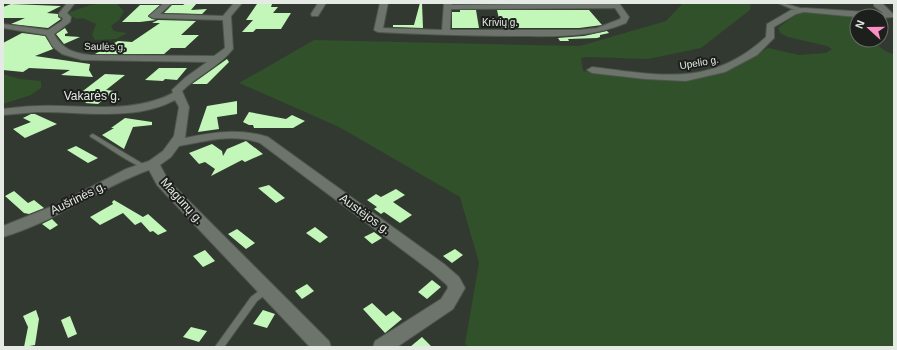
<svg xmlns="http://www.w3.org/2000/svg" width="897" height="350" font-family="Arial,sans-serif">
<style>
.green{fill:#30512a}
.building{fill:#c3f7b9}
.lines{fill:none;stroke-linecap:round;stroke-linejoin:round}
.lane-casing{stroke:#4e554d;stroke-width:2}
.street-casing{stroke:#4e554d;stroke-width:2}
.lane{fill:#6c746b;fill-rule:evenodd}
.street{fill:#6c746b;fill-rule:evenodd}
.labels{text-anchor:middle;stroke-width:4;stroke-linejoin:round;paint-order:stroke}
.far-street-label{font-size:10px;fill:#e5eae4;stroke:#1c1f1b}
.street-label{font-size:12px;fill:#e5eae4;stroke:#1c1f1b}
</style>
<rect width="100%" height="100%" fill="#323930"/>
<path class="green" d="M108,3H120L117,4L124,11L119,20L111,26L114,31L127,33L116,39L95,40L92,35L96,24L83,18L76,19L68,13L90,5Z
M683,3H751L750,10L701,48L648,59L587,57L581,58L583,71L661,79H688L704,77L721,72L768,48L799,55L826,53L832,49L827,46L788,37L780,33L778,28L795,15L804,12L857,16V40H875C879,48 885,52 894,54V347H469L465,344L479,263L460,197L339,127L239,83L314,40L580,46L666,21Z
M3,74L20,79L41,81V88L31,95L3,104Z"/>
<path class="building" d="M186,3H197L191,10L207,9L202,14L164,13L172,5H183Z
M420,3H422L423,28L393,27V25H414Z
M11,4L61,6L47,13L58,14V17L61,19L48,28L11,24L25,18H3V7Z
M257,4H272L271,7H278L273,13H291L281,29H256L253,32H242L253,20H246Z
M140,5H160L148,16L152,19L156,20L140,22H122Z
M460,10H476L479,28H452V12H460Z
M497,10H589L602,25L579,28H501Z
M158,20L196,21L181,35H199L185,48H171L164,54H95L118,41L132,42L160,23H152Z
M65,28L68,33L65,34V36L80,37L64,44L56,34Z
M607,31L609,33L600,35V37L597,38L568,39L569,41H560L558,38L584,36Z
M22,33L45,36L53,49L35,56L90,64L89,70L93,77L61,75L70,70L29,68L23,72L3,70V43Z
M227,59L229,62L207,84H192Z
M159,68H187L177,80L165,79L163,81L145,80Z
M105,74L125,75L106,90L114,91L98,104L85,103L96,95L79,94Z
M237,101V114L217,117L219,129L198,132L207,106Z
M249,112L286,119L292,115L305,121L293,128H254L253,125H249L243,122Z
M31,114H35L57,124L25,138L13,129L31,122L23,118Z
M125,118L152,122V125L133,127L124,149L102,135L114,128H111Z
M246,141L263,154L245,162L242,160L211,176L215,169L205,162L199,164L189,153L212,144L222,151L223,156L227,149Z
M76,146L98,158L88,163L67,150Z
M269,185L285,198L276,203L258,188Z
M396,189L405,195L393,202L412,215L400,223L384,212L381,214L374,209L377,207L367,200L376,194L381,197Z
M14,191L28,203L34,200L44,208L29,214L24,213L5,196Z
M114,200L143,217L148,214L167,231L158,235L153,231L150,232L141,222L135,225L123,213L100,225L90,217L113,204L112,202Z
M52,219L58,225L50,230L42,224Z
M315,227L328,237L320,243L306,233Z
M237,229L255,243L246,249L228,234Z
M374,232L382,238L372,244L364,237Z
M455,249L463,255L452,263L443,256Z
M205,250L215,261L203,267L193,256Z
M432,280L441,287L427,299L418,292Z
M307,284L314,291L302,299L295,291Z
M372,303L386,316L393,311L402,319L385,333L363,309Z
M36,310L39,319L35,345L24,347L28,327L23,316Z
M263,310L275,314L267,328L253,324Z
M70,316L77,334L68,338L61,320Z
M191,327L207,331L199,342L183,337Z
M422,337L432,347H410Z"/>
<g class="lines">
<defs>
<path id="lane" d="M778,3C784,3 801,8 806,10L804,11L792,9Z
M93,134L148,167L147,168C137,169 102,143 91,137L90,136L91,135Z
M266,287L269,288L270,290L269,292L257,301L224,347H215L251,297L263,288Z"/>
<path id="street" d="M67,3H75L67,13L71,17L70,22L54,34C62,49 73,53 90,55L214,56L225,48L223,20L153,18L149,16L164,3H172L160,14L223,16L234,3H242L231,16L233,49C220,66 198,75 182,91L189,107L185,138C214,132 239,128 268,137L444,264L459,277L465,288L453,309L397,347H373L375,341L441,299L448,288L447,285L432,272L260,143C233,133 206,141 179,146L171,157L160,165L168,180L329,341L331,347H310L157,185L149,170C99,188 55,222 3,237V226L58,204L126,169L149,161L163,151L174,136L179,107L175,100C134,122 82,111 37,112C25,113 14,114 3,115V109C14,108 25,106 37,106C82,104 131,115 173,93L172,90L186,77L207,62L82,60L62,54L53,47L46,35L3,28V24L48,30L62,21L63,18L59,16V13Z
M318,3H326L318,16H312L311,14Z
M380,3H388L383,28L442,30L444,3H452V5L619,3L629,17L626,23C587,39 553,36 512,36C467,36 423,34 378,32L374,30ZM615,8L621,17L620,19L597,28L579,30H450L451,9Z
M874,3H882L894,15L893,17L881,18V16L857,17L804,12L796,14L774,27V38L757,55L725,72L686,81L645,79L592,73L587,70L592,67C659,75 711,88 766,37L767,24L791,10L804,8L883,13L874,6Z"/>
</defs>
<use href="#lane" class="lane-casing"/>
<use href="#street" class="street-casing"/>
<use href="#lane" class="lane"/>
<use href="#street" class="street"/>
</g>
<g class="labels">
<g class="far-street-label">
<text x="500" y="26">Krivių g.</text>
<text transform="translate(105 46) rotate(1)" y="4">Saulės g.</text>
<text transform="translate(699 62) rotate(-10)" y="4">Upelio g.</text>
</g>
<g class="street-label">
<text x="92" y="100">Vakarės g.</text>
<text transform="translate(78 198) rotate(-26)" y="4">Aušrinės g.</text>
<text transform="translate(182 201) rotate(48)" y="4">Magūnų g.</text>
<text transform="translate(365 214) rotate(36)" y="4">Austėjos g.</text>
</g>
</g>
<rect width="897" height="350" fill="none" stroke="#e5eae4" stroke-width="8"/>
<g transform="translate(869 28) rotate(291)"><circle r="19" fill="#1c1f1b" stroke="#6c706b"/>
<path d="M0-3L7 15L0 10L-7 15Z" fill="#fb8fc4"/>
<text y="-6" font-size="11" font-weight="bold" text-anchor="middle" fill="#e5eae4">N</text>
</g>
</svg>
